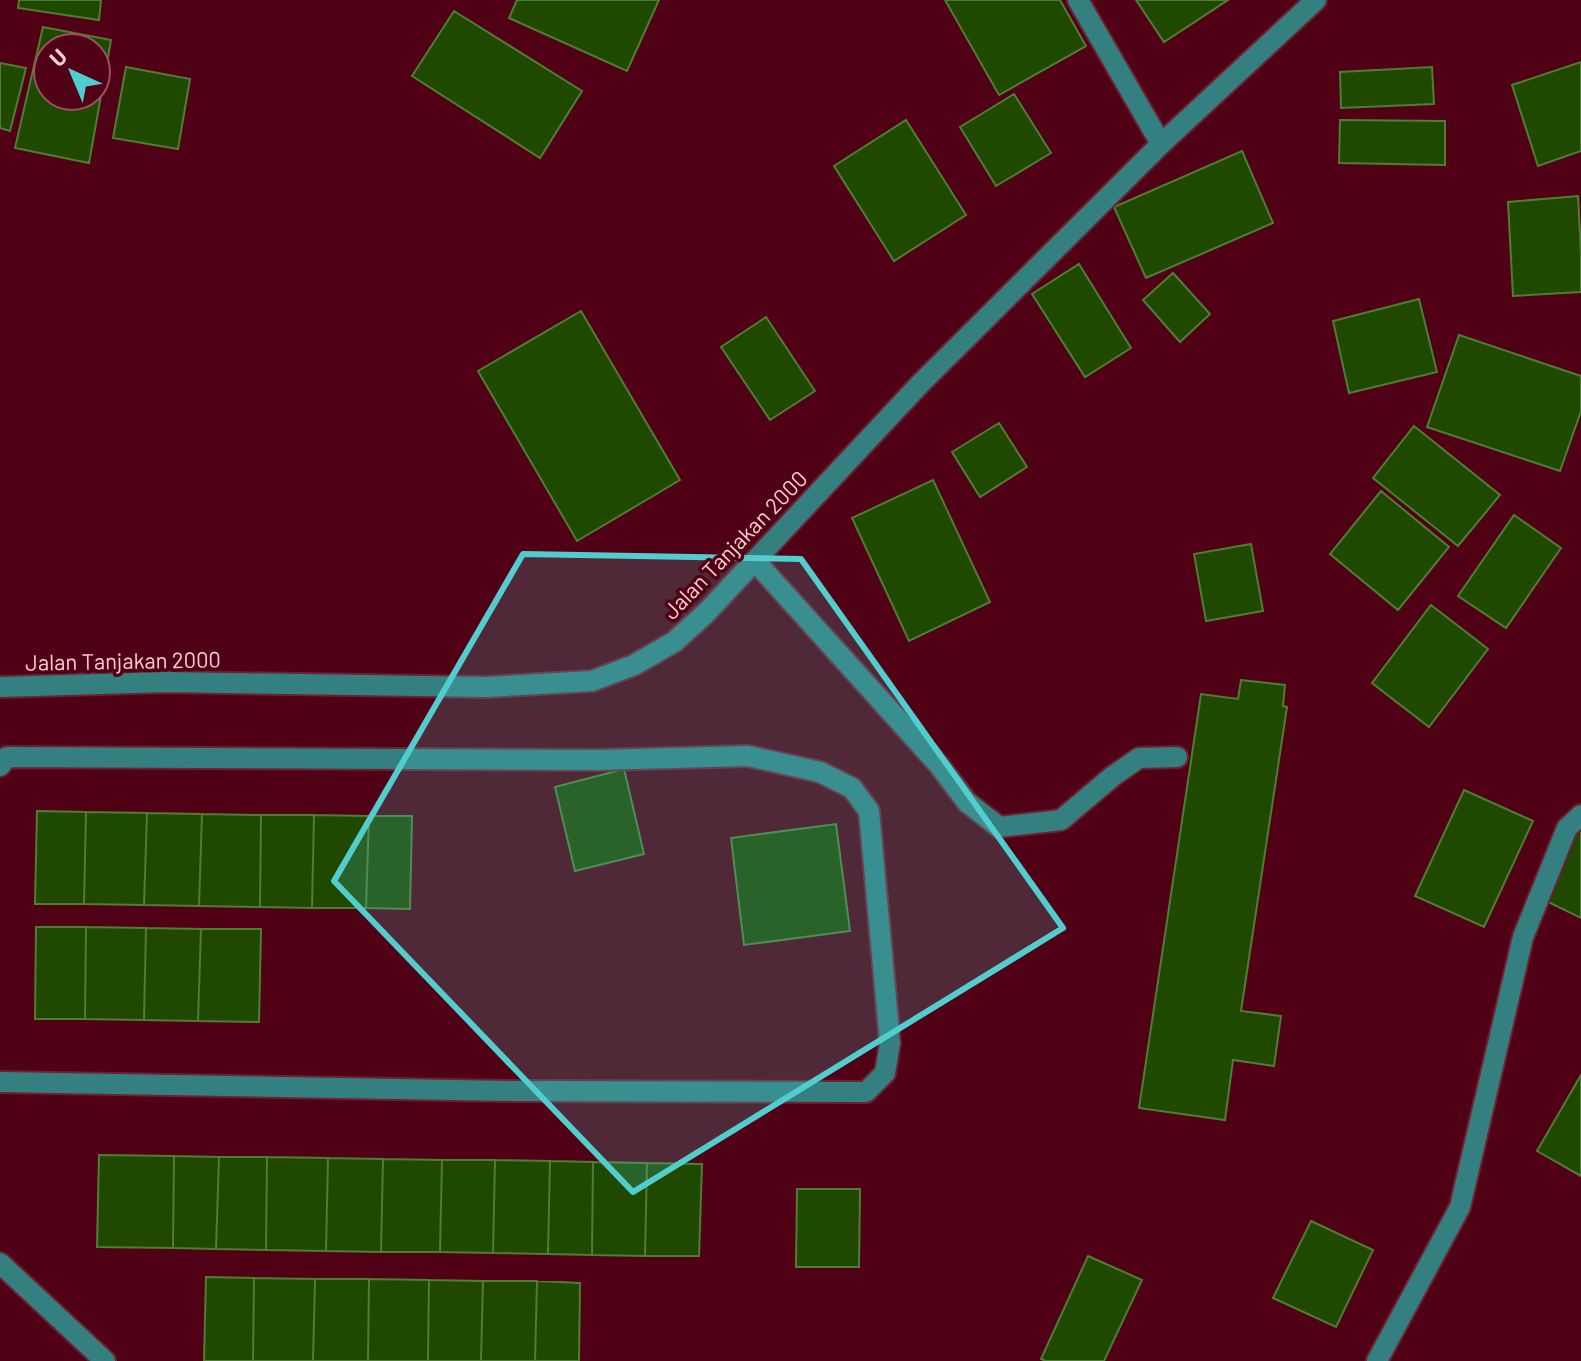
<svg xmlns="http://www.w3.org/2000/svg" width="1581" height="1361" font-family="Barlow,sans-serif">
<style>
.building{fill:#204900;stroke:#517c38;stroke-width:2;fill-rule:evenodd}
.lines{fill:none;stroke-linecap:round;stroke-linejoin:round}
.minor-casing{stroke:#6d2233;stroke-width:24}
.minor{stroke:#348080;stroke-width:20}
.marked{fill:#52cdcd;fill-opacity:0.2;stroke:#52cdcd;stroke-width:6;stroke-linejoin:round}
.labels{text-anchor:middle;stroke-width:7;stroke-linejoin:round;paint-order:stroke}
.street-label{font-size:22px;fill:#feced0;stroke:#510115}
</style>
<rect width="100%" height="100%" fill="#510115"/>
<path class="building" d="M19,0H101L99,20L18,8Z
M517,0H659L627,71L509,18Z
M945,0H1060L1086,46L999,95Z
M1136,0H1228L1164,42Z
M454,11L582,91L540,158L412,76Z
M43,27L111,40L89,163L15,148ZM48,48H96V96H48Z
M1581,62V151L1538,166L1512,85Z
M0,63L26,68L10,131L0,128Z
M126,67L190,79L178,149L113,138Z
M1432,67L1434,104L1341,108L1340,72Z
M1014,94L1051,153L996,186L960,127Z
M906,120L966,215L894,261L834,166Z
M1340,120L1445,121V165L1339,163Z
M1242,151L1273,223L1146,278L1114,207Z
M1578,196L1581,253V292L1513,296L1508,202Z
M1079,264L1131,348L1085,377L1032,294Z
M1173,273L1210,314L1180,342L1143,300Z
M1419,299L1437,372L1349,393L1333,321Z
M581,311L680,480L577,541L478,371Z
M766,317L815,391L770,420L721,347Z
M1459,335L1581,376V411L1560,471L1427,427Z
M999,423L1027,467L980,497L952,452Z
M1414,426L1500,495L1458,546L1373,478Z
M933,480L990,602L909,641L852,518Z
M1381,491L1449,547L1398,610L1330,554Z
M1514,515L1561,548L1506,628L1458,596Z
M1251,544L1263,611L1206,621L1194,554Z
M1431,605L1488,649L1429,727L1372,683Z
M1241,680L1285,685L1283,706L1287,707L1241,1011L1281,1016L1274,1066L1233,1060L1225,1120L1139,1108L1201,694L1238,699Z
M624,769L644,854L575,871L555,787Z
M1464,790L1533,821L1484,927L1415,896Z
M37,811L86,812L84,904H35Z
M86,812L147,813L144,905L84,904Z
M147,813L202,814L199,906L144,905Z
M202,814L261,815L260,907L199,906Z
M261,815H314L312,908L260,907Z
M314,815L369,816L366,908H312Z
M369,816H412L410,909L366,908Z
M1581,817V918L1542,899Z
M836,824L850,931L744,945L731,838Z
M36,927H86L85,1019H35Z
M86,927L146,928L144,1020L85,1019Z
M146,928L201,929L198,1021L144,1020Z
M201,929H261L259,1022L198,1021Z
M1581,1075V1176L1537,1151Z
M99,1155L174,1156L173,1248L97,1247Z
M174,1156L219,1157L216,1249L173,1248Z
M219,1157H267L266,1250L216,1249Z
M267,1157L328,1158L326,1251L266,1250Z
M328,1158L383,1159L381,1252L326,1251Z
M383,1159L442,1160L440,1252H381Z
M442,1160H495L493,1253L440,1252Z
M495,1160L550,1161L548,1254L493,1253Z
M550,1161L593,1162L592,1255L548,1254Z
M593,1162L647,1163L645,1256L592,1255Z
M647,1163L702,1164L699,1256H645Z
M797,1189H860L859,1267H796Z
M1311,1221L1373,1250L1336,1327L1273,1298Z
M1088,1256L1142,1280L1104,1361H1046L1041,1359Z
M206,1277L254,1278L253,1361H204Z
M254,1278L315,1279L313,1361H253Z
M315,1279H369L368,1361H313Z
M369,1279L429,1280L428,1361H368Z
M429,1280L483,1281L481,1361H428Z
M483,1281H537L535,1361H481Z
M537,1281L580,1283L579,1361H535Z"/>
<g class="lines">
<defs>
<path id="minor" d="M1078,0L1161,144
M755,561L939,765L967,802L999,827L1061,820L1113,776L1139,758L1177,757
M0,687L166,682L486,687L592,681L634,665L674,642L706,613L919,385L1161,144L1316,0
M0,766L7,757L597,760L748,756L820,772L852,788L869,811L890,1043L885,1073L866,1092L516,1091L0,1082
M0,1263L105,1361
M1377,1361L1460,1207L1523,937L1567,828L1581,815"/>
</defs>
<use href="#minor" class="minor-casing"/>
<use href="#minor" class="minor"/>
</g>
<path class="marked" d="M523,554L801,559L1063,928L633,1192L334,881Z"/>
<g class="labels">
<g class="street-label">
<text transform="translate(735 545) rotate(-46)" y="8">Jalan Tanjakan 2000</text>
<text transform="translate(123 661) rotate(-1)" y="8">Jalan Tanjakan 2000</text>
</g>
</g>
<g transform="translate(72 72) rotate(316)"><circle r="38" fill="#510115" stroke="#965360" stroke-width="2"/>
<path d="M0-6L14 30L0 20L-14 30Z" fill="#52cdcd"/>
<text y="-12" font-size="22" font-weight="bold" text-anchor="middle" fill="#feced0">U</text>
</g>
</svg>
